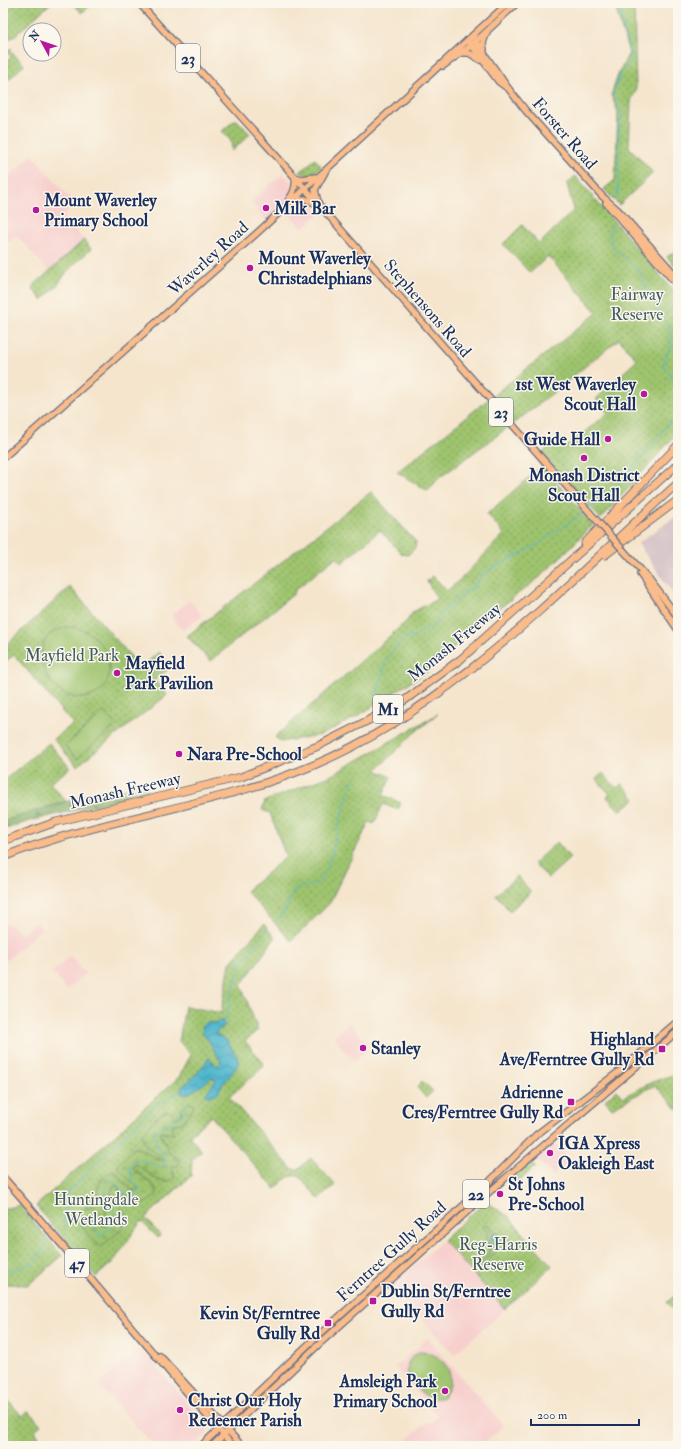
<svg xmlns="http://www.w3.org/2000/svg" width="681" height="1449" font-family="'IM FELL Double Pica',serif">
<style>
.built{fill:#f7d0ce}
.industrial{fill:#d2bec4}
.grass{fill:url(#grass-dots);stroke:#5d7a66}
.forest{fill:url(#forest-firs);stroke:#4d6c60}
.wetland{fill:url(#wetland-marsh);stroke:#5d7a66}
.garden{fill:url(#garden-furrows);stroke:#5d7a66}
.pitch{fill:#9fc46e;stroke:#5d7a66}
.water{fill:url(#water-waves);stroke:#347296}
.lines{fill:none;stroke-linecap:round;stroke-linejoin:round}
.stream{stroke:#4eb6cd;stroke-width:1}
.major-casing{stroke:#676f85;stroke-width:8}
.highway-casing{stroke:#676f85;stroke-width:9}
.major{stroke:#f9bc8a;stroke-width:5.5}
.highway{stroke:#f9bc8a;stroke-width:7}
.major-bridge-casing{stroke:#676f85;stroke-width:8;stroke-linecap:butt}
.major-bridge{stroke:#f9bc8a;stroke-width:5.5}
.poi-dot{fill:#b5179e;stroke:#fbf7ec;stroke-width:1.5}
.labels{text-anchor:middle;stroke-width:3;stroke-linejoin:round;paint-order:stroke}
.shield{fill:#fbf7ec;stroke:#5e6b89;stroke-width:1}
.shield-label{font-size:16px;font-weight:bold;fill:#1b2f5e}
.street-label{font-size:17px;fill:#1b2f5e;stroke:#fbf7ec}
.poi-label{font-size:17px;font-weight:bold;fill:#1b2f5e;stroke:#fbf7ec;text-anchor:start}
.park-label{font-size:17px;fill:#435c63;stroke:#fbf7ec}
</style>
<defs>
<pattern id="grass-dots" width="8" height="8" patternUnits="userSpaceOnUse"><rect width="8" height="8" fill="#9fc46e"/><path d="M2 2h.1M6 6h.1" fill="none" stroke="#81a05e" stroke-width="1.8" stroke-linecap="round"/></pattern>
<pattern id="forest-firs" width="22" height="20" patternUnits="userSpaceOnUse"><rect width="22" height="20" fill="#7faa61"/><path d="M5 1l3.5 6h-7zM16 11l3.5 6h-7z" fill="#678b53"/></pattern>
<pattern id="wetland-marsh" width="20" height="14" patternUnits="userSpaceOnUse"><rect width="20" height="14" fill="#9fc46e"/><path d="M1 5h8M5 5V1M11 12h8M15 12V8" fill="none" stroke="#81a05e"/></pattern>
<pattern id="garden-furrows" width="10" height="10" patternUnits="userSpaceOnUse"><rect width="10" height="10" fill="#9fc46e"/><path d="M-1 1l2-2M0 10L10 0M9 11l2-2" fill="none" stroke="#81a05e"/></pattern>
<pattern id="water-waves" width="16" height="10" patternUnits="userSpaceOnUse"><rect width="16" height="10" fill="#4eb6cd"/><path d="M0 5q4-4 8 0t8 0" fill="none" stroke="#4094aa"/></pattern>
</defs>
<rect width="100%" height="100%" fill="#fbf7ec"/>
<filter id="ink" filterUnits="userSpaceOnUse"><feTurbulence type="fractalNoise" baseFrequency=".025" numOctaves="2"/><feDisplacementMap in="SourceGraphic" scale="8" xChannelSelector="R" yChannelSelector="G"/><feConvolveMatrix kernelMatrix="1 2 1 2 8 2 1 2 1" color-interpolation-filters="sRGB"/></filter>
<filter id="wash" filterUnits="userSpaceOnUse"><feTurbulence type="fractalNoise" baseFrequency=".012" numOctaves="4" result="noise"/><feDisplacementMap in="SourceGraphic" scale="16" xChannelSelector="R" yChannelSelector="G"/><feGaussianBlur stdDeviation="0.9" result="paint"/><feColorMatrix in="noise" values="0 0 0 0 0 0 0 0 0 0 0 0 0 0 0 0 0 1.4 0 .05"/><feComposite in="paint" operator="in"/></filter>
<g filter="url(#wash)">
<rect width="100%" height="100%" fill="#f5e5cd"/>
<path class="built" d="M32,155L75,204L62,216L84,240L49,271L16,235L3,247V178L5,180Z
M283,174L320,214L303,228L287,212L271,227L251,201Z
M190,600L202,616L183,631L171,616Z
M37,922L42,929L3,963V924H10L21,935Z
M70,956L85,974L67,990L52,972Z
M349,1023L367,1042V1049L354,1061L333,1037Z
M553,1141L570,1160L553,1176L535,1157Z
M443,1240L505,1309L454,1355L392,1285Z
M427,1338L504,1426L481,1446H400L426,1423L434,1421L437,1416L395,1367Z
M140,1348L207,1425V1434L194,1446H154L99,1385Z"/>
<path class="industrial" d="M678,515V601L638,543Z"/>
<path class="grass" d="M15,3H51L12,38H3V14Z
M73,3H94L82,13Z
M614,3H634L636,90L631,101L629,147L653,173L619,205L604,189L615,180L618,112L611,95L618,75L629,53Z
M11,48V51L24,65L8,80L3,75V65L11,57L6,52Z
M235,120H237L250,134L232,151L231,141L222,131Z
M315,159L322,167L309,176L300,172Z
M575,176L678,296V432L601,519L542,453L559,438L567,446L608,413L596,399L637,360L619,339L534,408L438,479L428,491L397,472L597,313L548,256L530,273L503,244L522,225L539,244L574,210L567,184Z
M84,240L91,249L69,269L56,287L42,300L32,287Z
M678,249V270L667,257Z
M542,466L593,525L540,577L475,627L431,669L356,717L321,735L280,742L275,737L407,621L413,612L437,599L427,581L433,576L447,591L463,577L504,534L487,514Z
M371,492L416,542L415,548L408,555L402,554L380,530L342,563L336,557L294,591L295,593L210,661L187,636Z
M70,587L141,668L159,652L171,667L154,680L167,695L77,766L53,739L73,724L14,655L3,663V654L8,650L5,646Z
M438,714L414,733L376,770L391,777L383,795L401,803L398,810L383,804L374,824L369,822L329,904L291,941L246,891L286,857L270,813L262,810L265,801L330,776Z
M49,743L70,768L50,783L66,801L3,822V781Z
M603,773L616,788L622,784L635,799L620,811L607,797L610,794L596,779Z
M557,842L570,858L548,878L534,863Z
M517,876L531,892L510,911L496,895Z
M264,924L275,938L241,985L258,1030L245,1041L263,1062L262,1068L229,1097L291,1168L297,1170L311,1158L335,1185L319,1199L298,1175L288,1177L275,1189L211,1116L189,1136L202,1151L192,1160L191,1176L145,1218L160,1235L158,1238L141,1221L114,1261L96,1277L36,1206L179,1077L191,1055L179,1041L185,1006L221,1013L230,963Z
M678,1073V1110L655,1085L612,1108L605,1100L616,1090L623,1097L652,1082Z
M422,1081L433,1091L426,1098L417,1087Z
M531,1163L536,1168H533L518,1183L514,1178Z
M487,1200L490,1205L508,1216L552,1266L505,1309L443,1240Z
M20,1205L62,1256L28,1285L3,1284V1209Z
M678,1293V1305L673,1309L667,1302Z
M3,1395L22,1416L29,1411L41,1425L35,1430L39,1438L30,1446H3Z"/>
<path class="forest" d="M133,786L146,787L149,792L30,821L3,830V822L16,817L104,790L106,796Z"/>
<path class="wetland" d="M189,1102L194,1105L193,1109L182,1123L172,1124L171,1127L174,1134L160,1132L169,1152L180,1160L178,1166H171L175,1177C162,1191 147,1169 135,1164L132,1168L155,1187L157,1194L146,1203H138L130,1206L123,1201L118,1186H114L110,1195L127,1215L123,1228L101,1247C88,1238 83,1230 79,1215L84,1209L92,1206C100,1212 102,1215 101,1225L107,1226L105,1206L99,1195L98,1188L101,1179L113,1170L131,1190L136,1191L138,1188L118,1168L119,1164L134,1148C147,1149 153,1160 165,1161C156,1152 145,1148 141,1135L156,1118L164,1112L170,1111L176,1118L182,1115L181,1109Z"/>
<path class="garden" d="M487,1224L492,1230L513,1243L512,1248L509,1250L503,1247C494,1251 489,1258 484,1266H480L489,1253L487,1233L483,1227Z"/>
<path class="pitch" d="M70,627C79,628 88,631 95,638C111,651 117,685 94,695C50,714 14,633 70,627Z
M104,712L116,725L77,759L65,746Z
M419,1352C443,1351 462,1378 442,1398C439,1398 435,1399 432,1398C420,1396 402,1374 409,1361C411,1358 416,1354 419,1352Z"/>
<path class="water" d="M222,1020L224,1026L215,1033L228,1041C230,1049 237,1054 239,1062C234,1074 222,1081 218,1093L210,1096L205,1095L216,1080L212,1077L201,1086L185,1095L181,1092V1088C191,1080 203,1069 208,1058L217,1066L221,1062L207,1038L202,1034L203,1025L209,1022L215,1024Z
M493,1233L497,1235L500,1240L490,1249L489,1245L496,1241L491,1239Z"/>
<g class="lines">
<path class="stream" d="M617,199L619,170V124L622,115L613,95L620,74L631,60L618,3
M612,225C605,251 620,251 636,268C643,275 644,287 649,295C666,324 681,328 663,364L678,387
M590,508L612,493L678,412
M376,697L386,660L402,639L416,636L431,628L443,611L450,607L455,600L462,597L464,592L474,588L482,574L535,546L586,511
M276,921L284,912L294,890C301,887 310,887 317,883C329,875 337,831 341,817C344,805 349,793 352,781H355
M223,1025L226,1024L229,1001L243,959L268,930
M83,1217L92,1218L99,1236L113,1226L114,1211L106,1195L107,1185L112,1180L127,1195L139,1194L141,1190L133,1181L129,1166L133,1161L141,1160L162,1168L168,1160L159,1149L154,1134L159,1128L178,1118L188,1105
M65,1229L63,1199L68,1192L147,1113L161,1101L181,1092
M3,1270H12L34,1263L48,1240"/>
</g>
</g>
<g filter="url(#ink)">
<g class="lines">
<defs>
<path id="major" d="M139,3L271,150L569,489
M472,36L508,88L526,111L602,196L618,210L678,278
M470,43L499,82L506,87
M484,50L483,43L487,32
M461,53H469L480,60
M443,66L472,45L517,3
M295,177L302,179L316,177
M289,199C295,192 296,186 295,178
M292,201L305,199L317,204
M318,202L315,190L325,172
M606,203L678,286
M3,458L257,233L508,3
M623,550L649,579L678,617
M640,574L678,630
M3,1177C81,1265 155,1357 233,1446
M160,1356L242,1446
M201,1446L311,1342L483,1188L536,1135L621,1070L678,1021
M212,1446L317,1346L488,1193L678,1031"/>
<path id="highway" d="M585,543L678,445
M605,555L678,500
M3,841L56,822L241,777L318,746L367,721L405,700L461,659L678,464
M3,857C104,817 214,807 314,765C457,704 564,585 678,483"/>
</defs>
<use href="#major" class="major-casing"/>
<use href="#highway" class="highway-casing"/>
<use href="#major" class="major"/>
<use href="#highway" class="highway"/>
<defs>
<path id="major-bridge" d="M569,489L623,550"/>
</defs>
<use href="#major-bridge" class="major-bridge-casing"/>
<use href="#major-bridge" class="major-bridge"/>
</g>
</g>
<g class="poi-dot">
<circle cx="266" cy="208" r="4"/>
<circle cx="36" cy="210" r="4"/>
<circle cx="250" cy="268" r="4"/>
<circle cx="644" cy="394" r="4"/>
<circle cx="608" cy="439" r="4"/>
<circle cx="584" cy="458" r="4"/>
<circle cx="117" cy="673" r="4"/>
<circle cx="179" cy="754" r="4"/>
<circle cx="363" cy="1048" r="4"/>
<rect x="658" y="1045" width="8" height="8" rx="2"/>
<rect x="567" y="1098" width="8" height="8" rx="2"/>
<circle cx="550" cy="1153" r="4"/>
<circle cx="500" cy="1194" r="4"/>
<rect x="369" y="1297" width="8" height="8" rx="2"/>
<rect x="324" y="1319" width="8" height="8" rx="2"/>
<circle cx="445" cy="1391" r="4"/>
<circle cx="180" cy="1410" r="4"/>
</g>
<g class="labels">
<g class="shield">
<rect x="176" y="44" width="24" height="28" rx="3"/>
<rect x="489" y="398" width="24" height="28" rx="3"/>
<rect x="373" y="695" width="30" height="28" rx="3"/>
<rect x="463" y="1180" width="26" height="28" rx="3"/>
<rect x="65" y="1249" width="24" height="28" rx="3"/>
</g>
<g class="shield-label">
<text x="188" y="64">23</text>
<text x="501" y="418">23</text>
<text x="388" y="715">M1</text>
<text x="476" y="1200">22</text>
<text x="77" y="1269">47</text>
</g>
<g class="street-label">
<text transform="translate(565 133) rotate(49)" y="6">Forster Road</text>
<text transform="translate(208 258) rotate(-42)" y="6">Waverley Road</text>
<text transform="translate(428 308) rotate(49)" y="6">Stephensons Road</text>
<text transform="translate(454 642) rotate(-39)" y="6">Monash Freeway</text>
<text transform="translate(125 790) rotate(-13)" y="6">Monash Freeway</text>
<text transform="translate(391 1251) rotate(-42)" y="6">Ferntree Gully Road</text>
</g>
<g class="poi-label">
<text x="44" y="206">Mount Waverley<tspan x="44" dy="20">Primary School</tspan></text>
<text x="274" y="214">Milk Bar</text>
<text x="258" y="264">Mount Waverley<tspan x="258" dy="20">Christadelphians</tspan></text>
<text x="636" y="390" text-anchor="end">1st West Waverley<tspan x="636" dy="20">Scout Hall</tspan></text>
<text x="600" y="445" text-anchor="end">Guide Hall</text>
<text x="584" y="481" text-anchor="middle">Monash District<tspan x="584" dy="20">Scout Hall</tspan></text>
<text x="125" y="669">Mayfield<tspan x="125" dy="20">Park Pavilion</tspan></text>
<text x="187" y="760">Nara Pre-School</text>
<text x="654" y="1045" text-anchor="end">Highland<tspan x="654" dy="20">Ave/Ferntree Gully Rd</tspan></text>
<text x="371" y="1054">Stanley</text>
<text x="563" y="1098" text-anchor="end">Adrienne<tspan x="563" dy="20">Cres/Ferntree Gully Rd</tspan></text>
<text x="558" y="1149">IGA Xpress<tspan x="558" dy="20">Oakleigh East</tspan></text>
<text x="508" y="1190">St Johns<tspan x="508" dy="20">Pre-School</tspan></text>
<text x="381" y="1297">Dublin St/Ferntree<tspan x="381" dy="20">Gully Rd</tspan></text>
<text x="320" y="1319" text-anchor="end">Kevin St/Ferntree<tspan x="320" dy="20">Gully Rd</tspan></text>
<text x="437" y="1387" text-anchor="end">Amsleigh Park<tspan x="437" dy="20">Primary School</tspan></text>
<text x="188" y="1406">Christ Our Holy<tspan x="188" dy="20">Redeemer Parish</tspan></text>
</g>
<g class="park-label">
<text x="637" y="300">Fairway<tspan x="637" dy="20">Reserve</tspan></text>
<text x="72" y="661">Mayfield Park</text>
<text x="96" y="1205">Huntingdale<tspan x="96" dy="20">Wetlands</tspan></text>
<text x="498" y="1250">Reg-Harris<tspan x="498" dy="20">Reserve</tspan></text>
</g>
</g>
<rect width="681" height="1449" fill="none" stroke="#fbf7ec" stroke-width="16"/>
<g transform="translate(42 42) rotate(310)"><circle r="19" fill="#fbf7ec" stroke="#a1a7b3"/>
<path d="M0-3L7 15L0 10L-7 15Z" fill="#b5179e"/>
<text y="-6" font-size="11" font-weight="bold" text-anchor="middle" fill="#1b2f5e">N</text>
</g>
<path d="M531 1419v6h108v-6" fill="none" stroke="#1b2f5e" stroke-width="2"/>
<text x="537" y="1419" font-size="12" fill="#1b2f5e" stroke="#fbf7ec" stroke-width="3" paint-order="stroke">200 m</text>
</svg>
